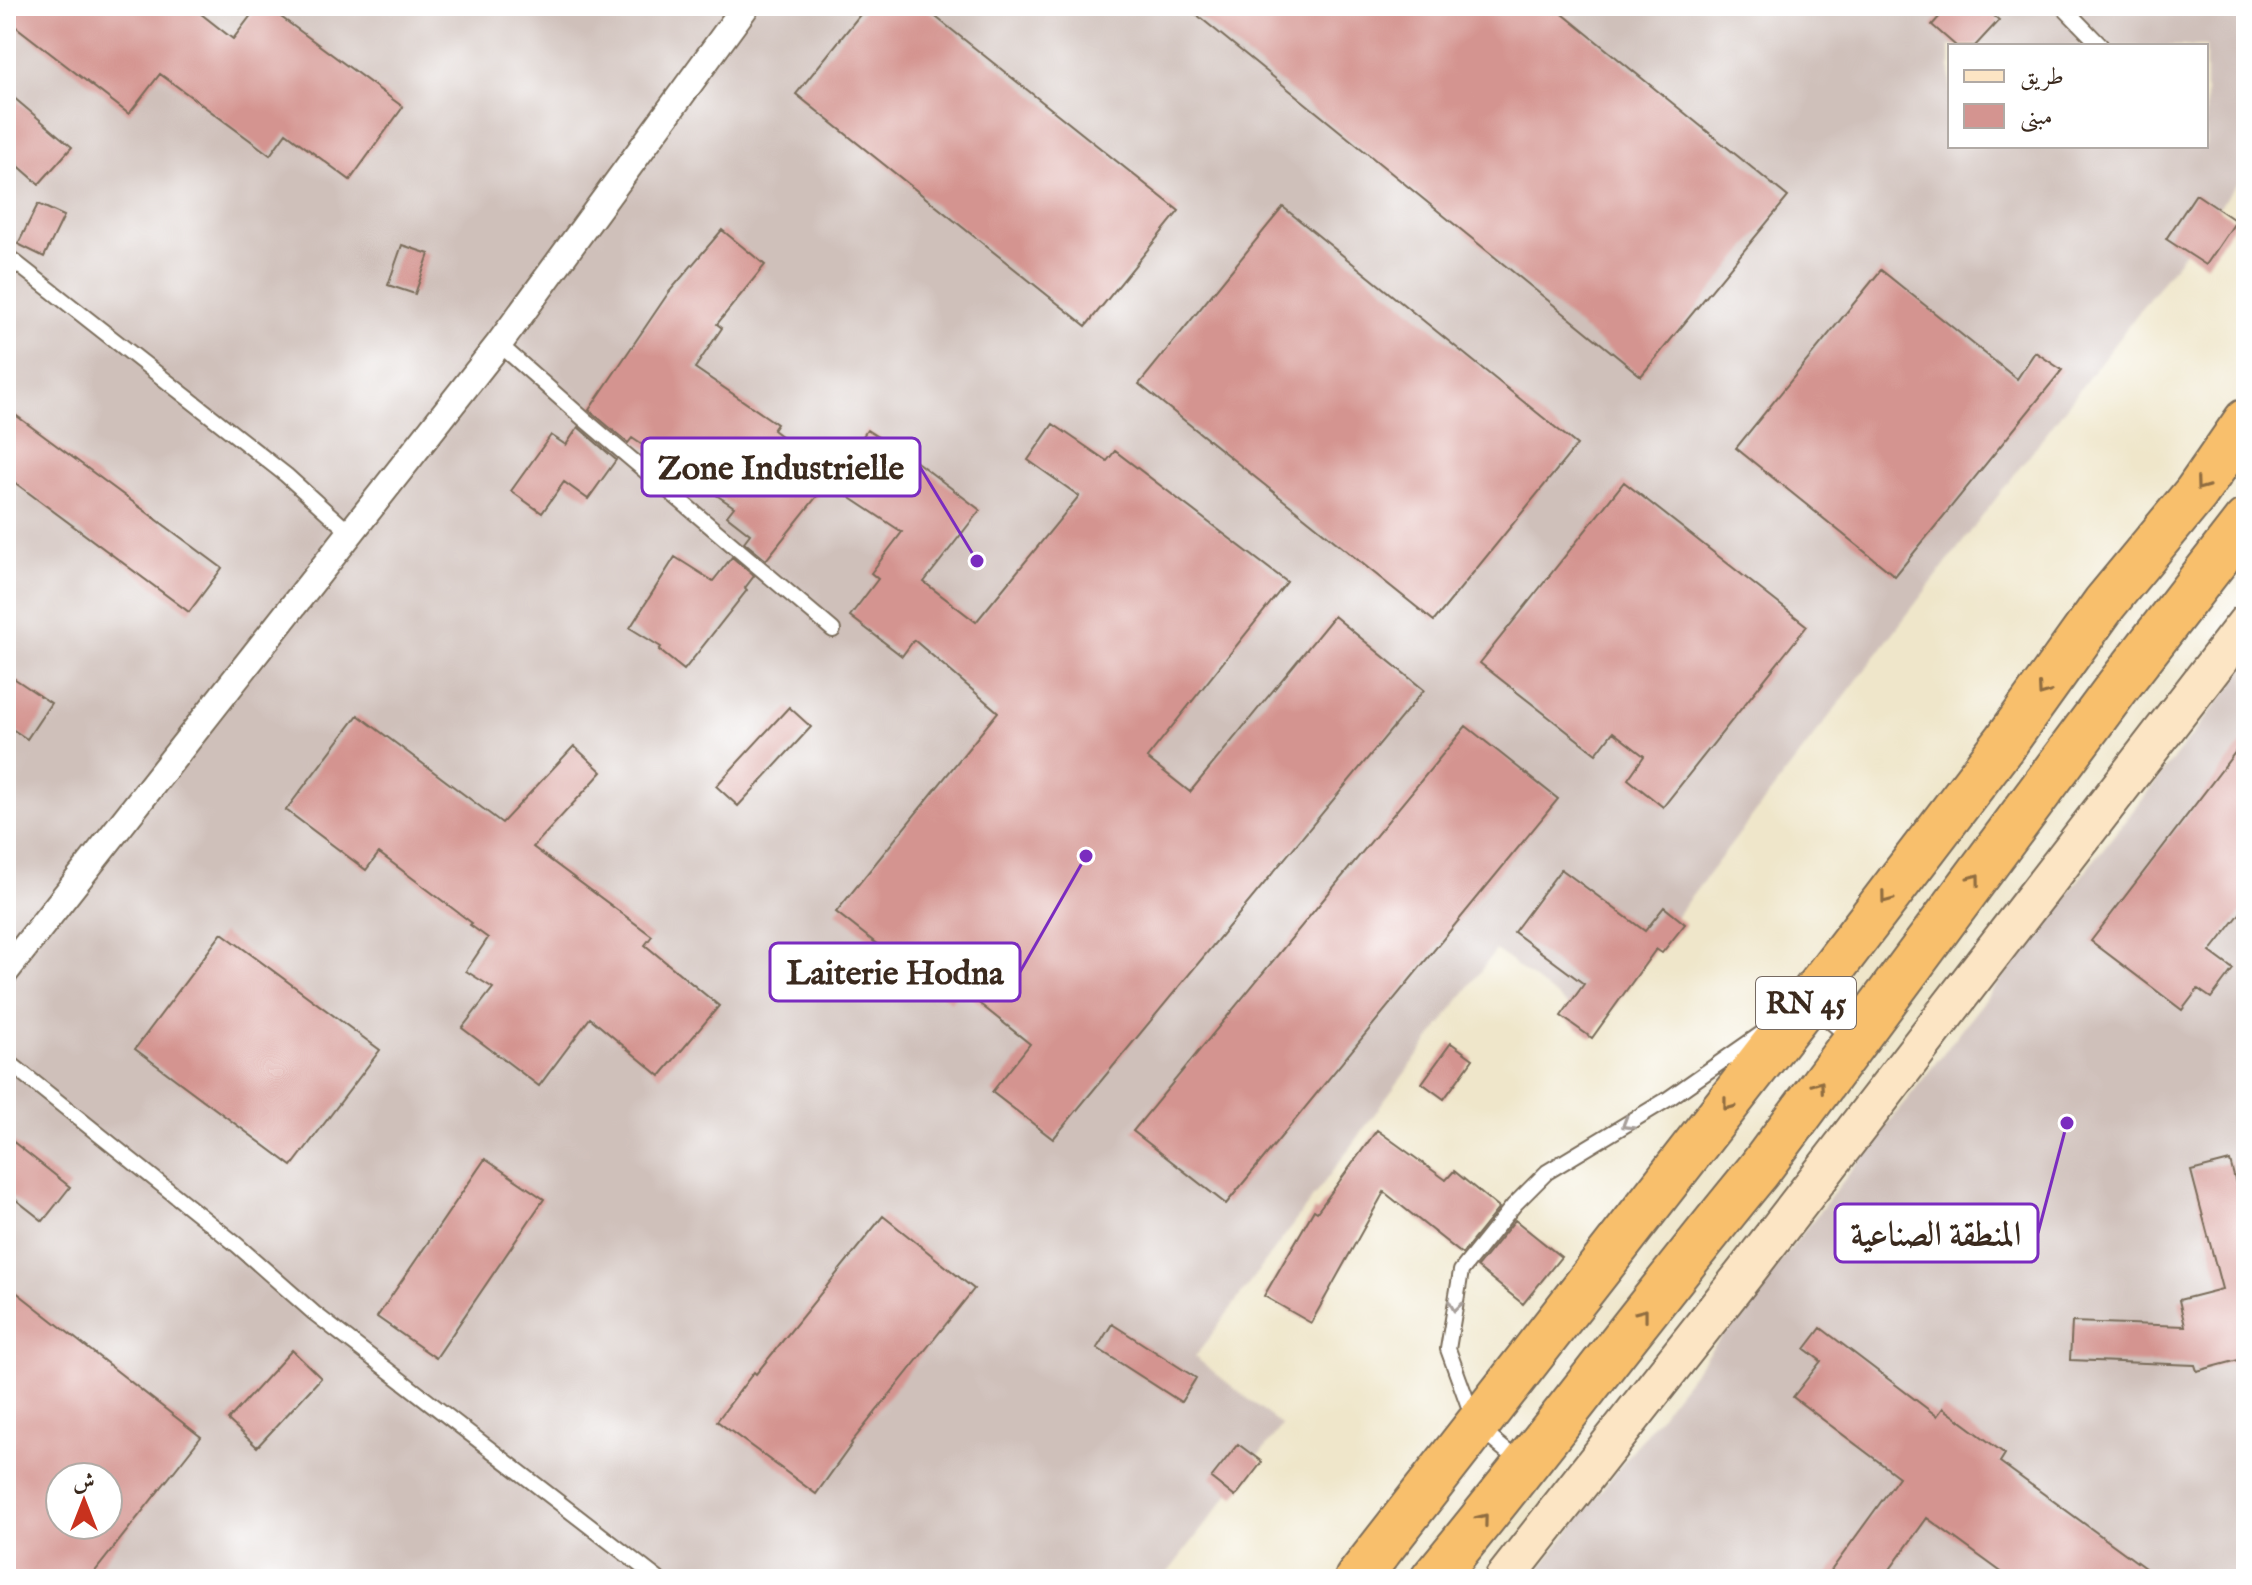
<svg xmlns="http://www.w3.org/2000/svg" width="2252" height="1585" font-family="'IM FELL English',Amiri,serif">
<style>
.industrial{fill:#cfc0ba;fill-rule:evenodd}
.building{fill:#d49490;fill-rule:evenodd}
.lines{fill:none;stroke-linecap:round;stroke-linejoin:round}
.service-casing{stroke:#7a6c5a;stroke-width:18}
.minor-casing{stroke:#7a6c5a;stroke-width:30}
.secondary-casing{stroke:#7a6c5a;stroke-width:42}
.trunk-casing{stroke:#7a6c5a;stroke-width:48}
.service{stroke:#fff;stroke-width:14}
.minor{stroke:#fff;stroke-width:26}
.secondary{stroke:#fce5c4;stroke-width:38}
.trunk{stroke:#f8bf6c;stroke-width:44}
.oneway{stroke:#906d41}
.oneway2{stroke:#a79f9a}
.labels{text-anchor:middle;stroke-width:6;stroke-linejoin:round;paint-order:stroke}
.shield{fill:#fff;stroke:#766a62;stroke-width:2}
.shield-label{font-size:30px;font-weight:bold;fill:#3b2a1e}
.leader{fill:none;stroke:#7b2cbf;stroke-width:3}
.callout-dot{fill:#7b2cbf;stroke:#fff;stroke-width:3}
.callout{fill:#fff;stroke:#7b2cbf;stroke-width:3}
.callout-label{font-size:34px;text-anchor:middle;font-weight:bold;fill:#3b2a1e}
</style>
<rect width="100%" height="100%" fill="#fff"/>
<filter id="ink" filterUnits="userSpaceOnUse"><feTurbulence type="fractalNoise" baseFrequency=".0125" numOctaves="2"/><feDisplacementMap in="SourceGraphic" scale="16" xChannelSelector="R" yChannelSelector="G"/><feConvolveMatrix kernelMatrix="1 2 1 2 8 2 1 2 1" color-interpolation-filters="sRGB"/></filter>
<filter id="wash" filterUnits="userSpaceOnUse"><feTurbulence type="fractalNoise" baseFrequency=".006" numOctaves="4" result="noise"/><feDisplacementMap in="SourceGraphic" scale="32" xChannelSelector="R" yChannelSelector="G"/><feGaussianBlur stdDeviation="1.8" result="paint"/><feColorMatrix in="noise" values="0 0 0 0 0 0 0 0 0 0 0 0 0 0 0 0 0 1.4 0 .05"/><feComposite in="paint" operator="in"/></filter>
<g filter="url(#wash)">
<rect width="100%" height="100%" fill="#efe6ca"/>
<path class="industrial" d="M6,6H2246V172L1593,1025L1496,950L1195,1357L1282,1426L1163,1579H6ZM1950,46H2206V146H1950ZM60,1477H108V1525H60Z
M2246,666V1579H1532Z"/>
<g id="blocks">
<path class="building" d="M6,6H191L233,39L258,6H266L403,107L350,180L286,133L270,155L160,74L129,114L6,19Z
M867,6H922L1179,211L1086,326L796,94Z
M1186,6H1553L1788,197L1641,376Z
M1949,6H1982L1999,20L1975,46H1956L1932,25Z
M6,91L72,147L39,184L6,155Z
M2196,194L2236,221L2206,265L2166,239Z
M38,204L64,216L44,257L18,244Z
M1283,207L1577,445L1434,621L1139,384Z
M722,230L765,265L717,324L722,328L695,368L777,424L773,430L833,476L766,560L744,542L750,534L727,516L734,507L632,438L628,443L589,410L669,292Z
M402,245L429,254L415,294L388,285Z
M1881,270L2017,379L2035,352L2062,370L1895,576L1736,448Z
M6,408L222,568L189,612L6,476Z
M1053,424L1107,461L1115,451L1287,582L1147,758L1190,792L1334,616L1424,690L1053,1139L992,1092L1030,1044L960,988L951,1002L836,912L998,712L914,640L902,656L850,616L878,579L871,573L902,532L831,485L867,430L914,460L980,510L924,582L976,622L1079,496L1028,460Z
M578,427L616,460L588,499L564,482L542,513L511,491L551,435L566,445Z
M1624,482L1807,626L1663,807L1628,779L1644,756L1613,732L1596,754L1480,663Z
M675,557L713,581L732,557L754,576L745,588L747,590L684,670L659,650L661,647L630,628Z
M6,673L51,703L27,739L6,725Z
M789,707L811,727L738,806L716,786Z
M358,715L502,823L574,746L602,772L533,847L652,936L645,945L719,1006L660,1076L590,1018L539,1086L462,1028L493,988L466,971L488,938L470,925L472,923L379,853L366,870L286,810Z
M1466,726L1558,799L1226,1204L1133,1131Z
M2246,738V906L2210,952L2233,969L2211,998L2198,989L2182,1010L2091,941Z
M1561,869L1645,931L1664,907L1685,924L1662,953L1656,949L1592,1038L1561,1016L1584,984L1514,932Z
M222,933L380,1050L292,1166L135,1049Z
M1451,1043L1473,1059L1444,1099L1422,1083Z
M1377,1130L1446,1180L1454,1171L1499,1208L1462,1254L1384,1192L1311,1323L1264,1296L1314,1210L1317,1212Z
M6,1136L70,1187L43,1221L6,1192Z
M485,1159L544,1199L436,1358L377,1317Z
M2230,1161L2246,1222V1358L2197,1371L2195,1365L2070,1360L2072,1322L2185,1326L2179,1300L2222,1289L2191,1171Z
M883,1216L974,1289L851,1443L852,1444L816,1494L717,1421L754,1372L756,1374Z
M1515,1220L1561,1257L1523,1304L1477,1267Z
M6,1284L201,1437L89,1579H6ZM60,1477H108V1525H60Z
M1112,1324L1196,1378L1181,1402L1097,1348Z
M1821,1328L1937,1416L1943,1408L2005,1454L2000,1462L2160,1579H2011L1927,1518L1883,1579H1825L1899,1477L1793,1397L1821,1361L1805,1349Z
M292,1350L321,1378L257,1447L228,1420Z
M1238,1444L1262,1462L1235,1497L1211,1478Z"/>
</g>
</g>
<g filter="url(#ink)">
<use href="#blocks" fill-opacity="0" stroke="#7a6c5a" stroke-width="2"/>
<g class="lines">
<defs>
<path id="service" d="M2062,6L2101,46
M6,255L286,475L349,532
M499,344L585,420L833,630
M1811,1005L1850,1038
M6,1060L237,1245L314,1313L658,1579
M1522,1464L1476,1426L1448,1349L1461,1271L1514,1205L1547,1172L1668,1099L1761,1034"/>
<path id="minor" d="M6,971L499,344L746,6"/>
<path id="secondary" d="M1504,1579L1745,1273L2246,624"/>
<path id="trunk" d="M1357,1579L1807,1002L2007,740L2105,603L2196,493L2246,421
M1433,1579C1544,1445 1647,1305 1758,1171L2119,685L2246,521"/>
</defs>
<use href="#service" class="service-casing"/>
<use href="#minor" class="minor-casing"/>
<use href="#secondary" class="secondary-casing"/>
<use href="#trunk" class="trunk-casing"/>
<use href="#service" class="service"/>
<use href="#minor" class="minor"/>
<use href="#secondary" class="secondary"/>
<use href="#trunk" class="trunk"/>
</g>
<defs><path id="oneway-chevron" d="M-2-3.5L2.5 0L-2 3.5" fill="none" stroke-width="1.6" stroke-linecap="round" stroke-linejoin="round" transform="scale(2)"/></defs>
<g class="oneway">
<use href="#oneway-chevron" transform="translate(2201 485) rotate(126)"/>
<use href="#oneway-chevron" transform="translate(2043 691) rotate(125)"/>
<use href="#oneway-chevron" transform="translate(1975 879) rotate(-53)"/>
<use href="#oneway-chevron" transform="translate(1886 898) rotate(127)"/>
<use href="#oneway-chevron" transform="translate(1819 1086) rotate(-54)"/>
<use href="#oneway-chevron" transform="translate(1728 1105) rotate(128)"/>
<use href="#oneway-chevron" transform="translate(1643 1314) rotate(-52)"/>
<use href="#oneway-chevron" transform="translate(1483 1519) rotate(-51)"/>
</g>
<g class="oneway2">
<use href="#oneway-chevron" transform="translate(1627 1124) rotate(149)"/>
<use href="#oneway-chevron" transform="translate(1455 1306) rotate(99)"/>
</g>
</g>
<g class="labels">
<rect class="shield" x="1756" y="977" width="100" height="52" rx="6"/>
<g class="shield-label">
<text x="1806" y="1013">RN 45</text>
</g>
</g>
<path class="leader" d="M977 561L920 467M1086 856L1020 972M2067 1123L2038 1233"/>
<g class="callout-dot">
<circle cx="977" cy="561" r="8"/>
<circle cx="1086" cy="856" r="8"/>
<circle cx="2067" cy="1123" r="8"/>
</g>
<g class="callout">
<rect x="642" y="438" width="278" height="58" rx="8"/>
<rect x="770" y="943" width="250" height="58" rx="8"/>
<rect x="1835" y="1204" width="203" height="58" rx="8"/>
</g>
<g class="callout-label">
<text x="781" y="479">Zone Industrielle</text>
<text x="895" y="984">Laiterie Hodna</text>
<text x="1936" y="1245">المنطقة الصناعية</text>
</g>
<rect width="2252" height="1585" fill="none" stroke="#fff" stroke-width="32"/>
<rect x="1948" y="44" width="260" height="104" fill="#ffffff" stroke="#b1aaa5" stroke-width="2"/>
<rect x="1964" y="70" width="40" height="12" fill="#fce5c4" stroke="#b1aaa5" stroke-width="2"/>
<text x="2020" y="84" font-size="24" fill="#3b2a1e">طريق</text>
<rect x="1964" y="104" width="40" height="24" fill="#d49490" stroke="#b1aaa5" stroke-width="2"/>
<text x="2020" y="124" font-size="24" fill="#3b2a1e">مبنى</text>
<g transform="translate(84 1501)"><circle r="38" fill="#ffffff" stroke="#b1aaa5" stroke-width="2"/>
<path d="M0-6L14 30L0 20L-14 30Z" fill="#c8321e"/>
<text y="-12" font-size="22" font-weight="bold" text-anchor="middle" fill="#3b2a1e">ش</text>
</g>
</svg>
